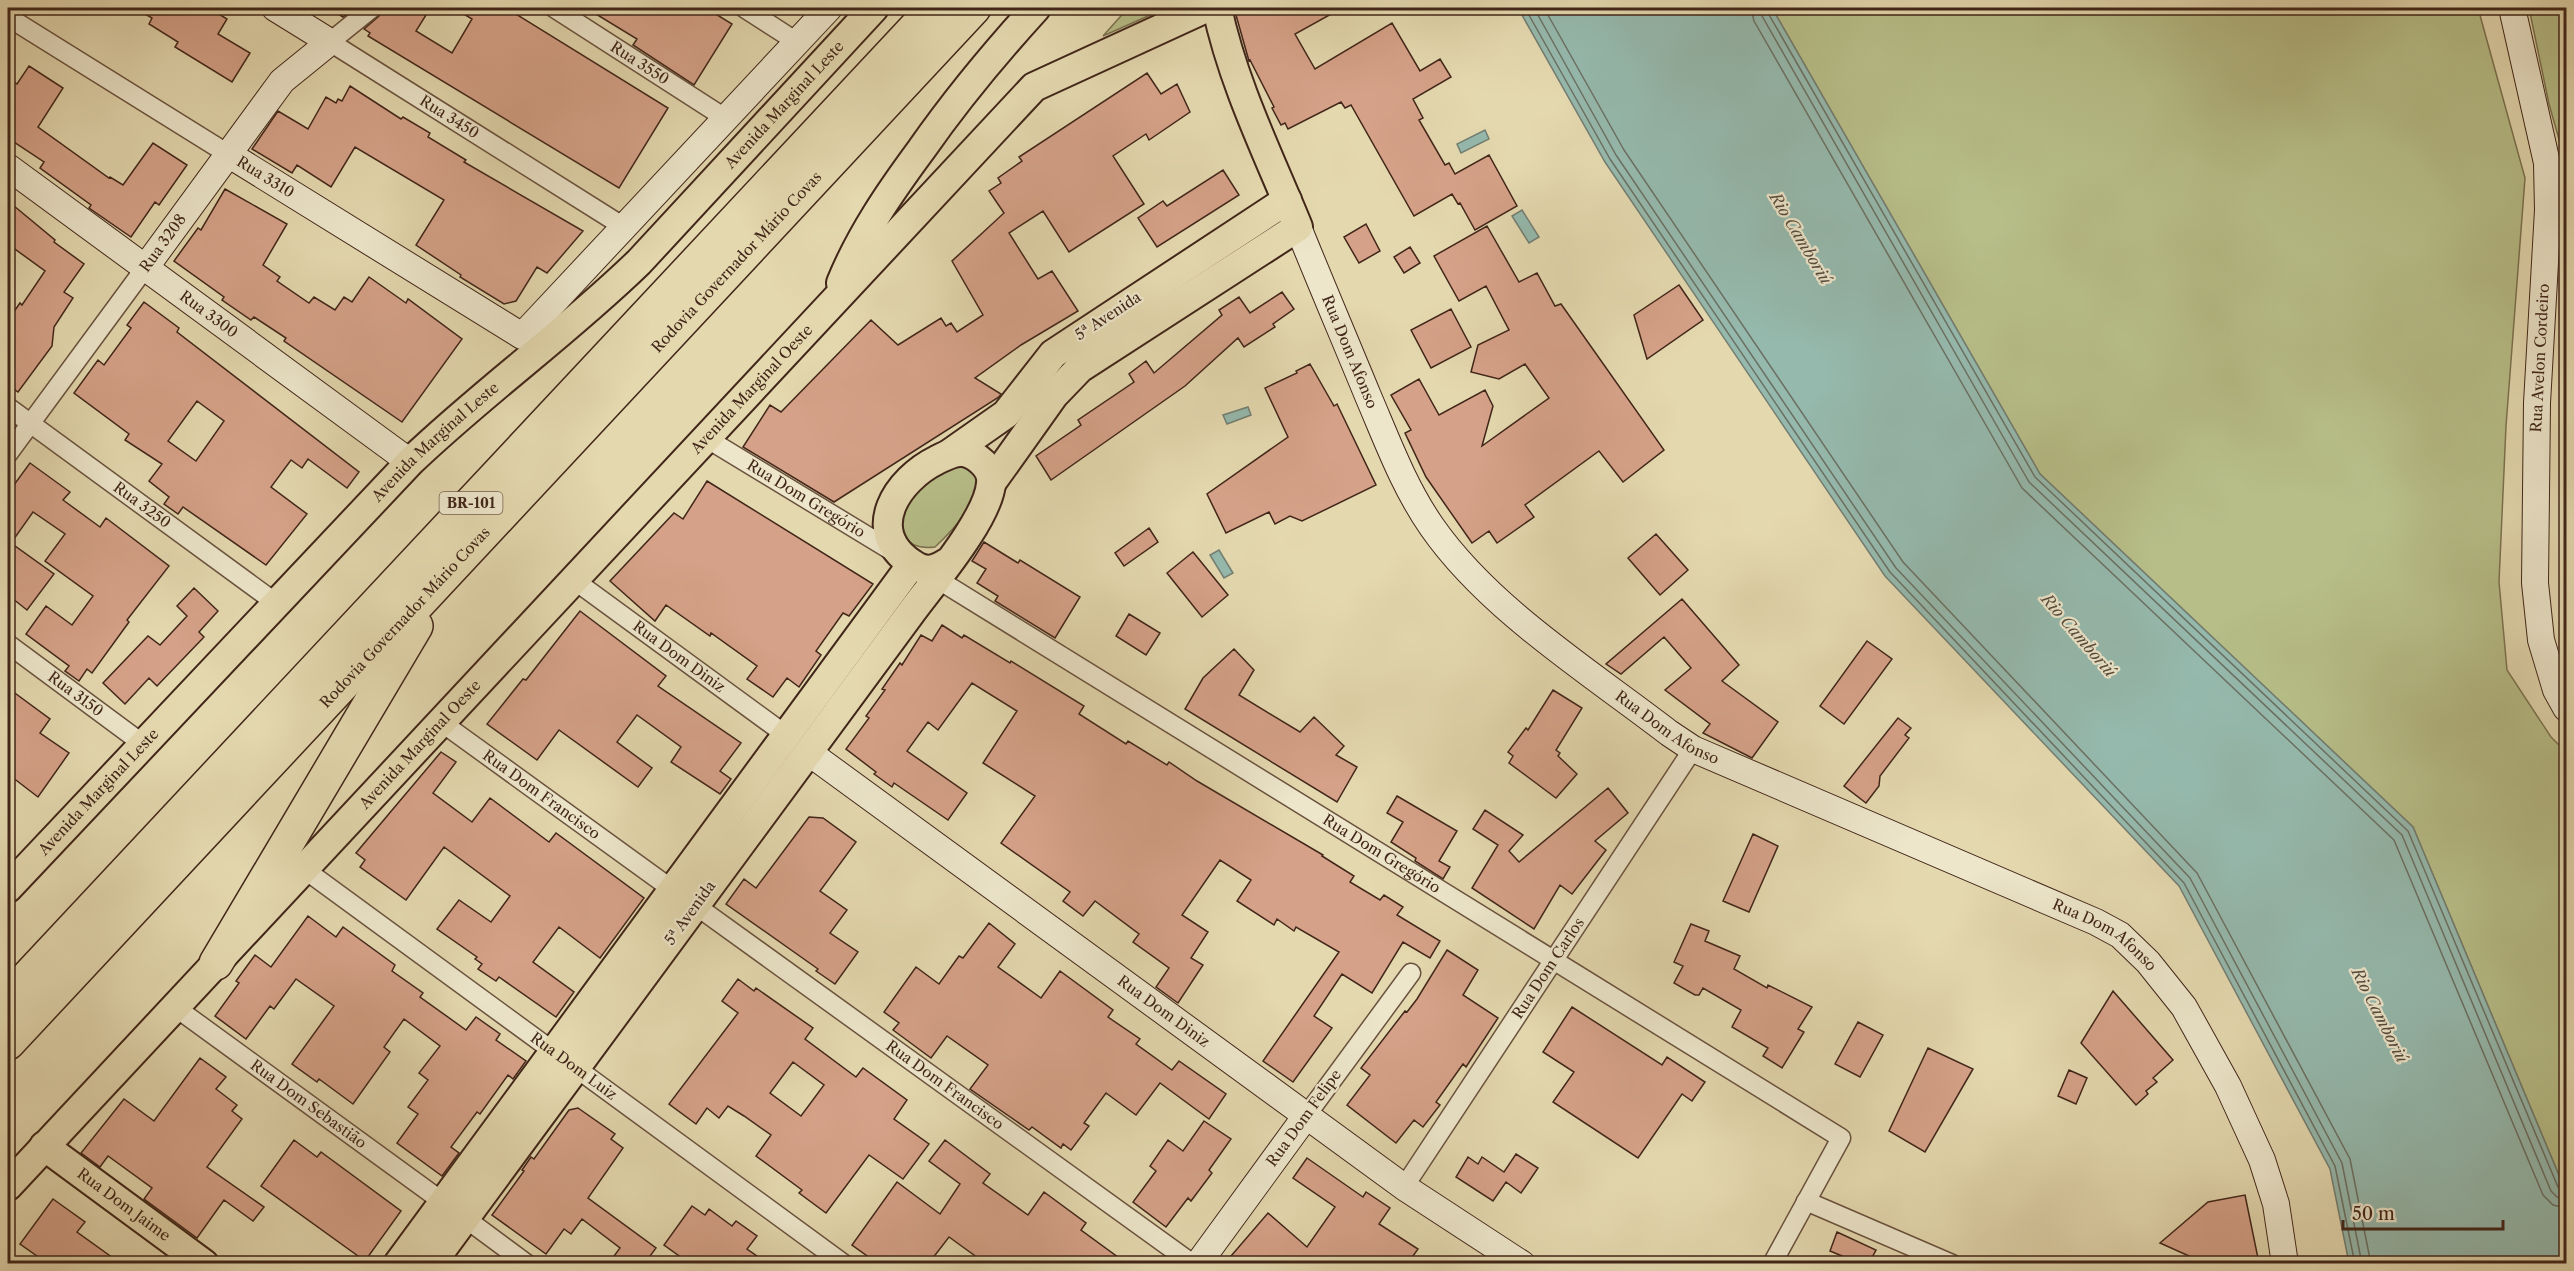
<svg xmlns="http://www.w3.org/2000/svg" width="2574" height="1271" font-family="'Libre Caslon Text',serif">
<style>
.green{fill:#b7be88;stroke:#7c7250;stroke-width:1.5}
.water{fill:#95b9ad;stroke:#737e72;stroke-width:1.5}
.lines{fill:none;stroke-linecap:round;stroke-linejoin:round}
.shore{stroke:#6b7063;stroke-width:1.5}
.building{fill:#d5a188;stroke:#412619;stroke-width:1.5;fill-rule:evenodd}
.street-casing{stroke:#6a523e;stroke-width:21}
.secondary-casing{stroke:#412619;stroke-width:28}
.primary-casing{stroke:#412619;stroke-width:32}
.highway-casing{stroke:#412619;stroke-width:36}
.street{stroke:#ede6cb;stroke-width:18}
.secondary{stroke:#ede6cb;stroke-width:26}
.primary{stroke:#e4d8af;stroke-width:28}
.highway{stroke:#e4d8af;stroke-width:33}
.labels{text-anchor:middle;stroke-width:4.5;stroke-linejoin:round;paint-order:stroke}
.shield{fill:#ede6cb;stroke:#75604e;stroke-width:1.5}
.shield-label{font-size:14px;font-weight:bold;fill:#412619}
.street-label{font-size:15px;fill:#412619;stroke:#ede6cb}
.water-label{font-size:16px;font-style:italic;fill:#564b3e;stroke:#ede6cb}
</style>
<rect width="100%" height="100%" fill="#e4d8af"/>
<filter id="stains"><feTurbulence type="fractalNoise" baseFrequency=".00333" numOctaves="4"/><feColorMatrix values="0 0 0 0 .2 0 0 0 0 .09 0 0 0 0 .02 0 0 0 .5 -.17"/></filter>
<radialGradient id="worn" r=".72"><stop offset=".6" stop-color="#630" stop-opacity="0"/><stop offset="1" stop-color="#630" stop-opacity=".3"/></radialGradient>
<path class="green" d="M1128,8H1166L1103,36Z
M1772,8H2478L2525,178L2506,426L2499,582L2507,670L2551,737L2566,752V1192L2413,827L2040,474Z
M2529,8H2566V164L2549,104Z
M952,465L967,466C970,469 975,472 977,476C988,494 948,535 935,547C905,551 893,529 899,502Z"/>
<path class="water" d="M1518,8H1772L2040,474L2413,827L2566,1192V1263H2349L2330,1169L2179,886L1885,576L1605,162Z
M1485,130L1489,139L1461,153L1457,144Z
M1522,210L1539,237L1529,243L1512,216Z
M1248,407L1251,415L1227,424L1223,415Z
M1219,550L1233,573L1224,578L1210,555Z"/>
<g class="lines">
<path class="shore" d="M1525,8L1610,159L1890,572L2184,883L2335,1166L2355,1264
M1534,8L1616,155L1896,568L2190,878L2342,1163L2362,1264
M1544,8L1624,150L1903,562L2197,873L2350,1159L2371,1264
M1751,8L1754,21L2022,488L2394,840L2543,1195L2553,1205L2566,1208
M1760,8L1762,16L2029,482L2402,835L2551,1191L2557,1197L2566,1199
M1768,8V13L2035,477L2408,831L2558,1187L2566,1192"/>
</g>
<path class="building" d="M135,8H209L227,19L218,34L250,53L232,82L175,47L178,42L149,24L152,18Z
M329,8H355L343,17Z
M383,8H413L426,15L416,31L452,53L472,19L454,8H506L668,108L619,188L368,36L370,33L364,29L379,16Z
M586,8H706L732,24L694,85L633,45L637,39Z
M1234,8H1342L1295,34L1315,69L1392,23L1420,71L1440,59L1451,77L1413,99L1423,118L1419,120L1445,165L1449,163L1455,174L1489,155L1517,206L1475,230L1460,203L1458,204L1452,194L1414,216L1351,105L1345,108L1341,102L1288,129L1285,123L1281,125L1272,108L1274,107L1250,60L1249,61Z
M29,66L63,88L38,127L109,178L110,177L123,185L153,143L187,165L159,205L155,202L131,237L89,208L91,205L40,168L44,162L8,138V78L17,84Z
M1147,73L1161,94L1177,84L1190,112L1149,140L1146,134L1113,156L1144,204L1069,252L1043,211L1009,233L1038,279L1052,271L1078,311L1021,345L975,378L1001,394L999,397L834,502L743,447L770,405L781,412L871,320L898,345L941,318L946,326L951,323L957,332L983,315L952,261L1004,213L989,191L1001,183L998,178L1022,161L1019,157Z
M350,86L401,119L403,117L430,133L428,137L466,160L464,162L583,231L547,273L537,267L516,301L504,304L460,277L461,275L416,245L444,200L355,147L331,187L297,165L292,173L252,149L278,111L308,129L326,97L336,103L338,99L342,101Z
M1223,170L1239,195L1157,247L1138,218L1163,201L1167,206Z
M225,189L287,224L263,265L280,277L277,281L309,303L314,297L335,310L344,297L352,302L369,277L406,303L408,299L462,339L402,422L284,341L286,338L254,317L251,320L222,300L224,297L174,261L198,228L201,230Z
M8,201L55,240L54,242L84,264L64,292L73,298L54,327L52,346L18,392L8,385V320L20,303L22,305L45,271L8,244Z
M1366,224L1380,251L1359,263L1344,237Z
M1487,226L1519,282L1537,273L1555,306L1561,304L1664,450L1623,482L1599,451L1525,505L1534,517L1497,543L1489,531L1472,543L1426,477L1405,433L1411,430L1391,395L1419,379L1439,415L1485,390L1493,406L1482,446L1549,398L1525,364L1499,379L1471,372L1478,345L1509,330L1486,286L1459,301L1434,256Z
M1410,247L1420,263L1404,273L1394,257Z
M1679,285L1703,320L1647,359L1634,315Z
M1282,292L1294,309L1273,324L1275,327L1244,347L1238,338L1185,386L1051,480L1036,456L1081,425L1078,420L1134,382L1129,374L1146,361L1154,373L1222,315L1219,310L1239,297L1250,313Z
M144,302L179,328L177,332L359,472L347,488L308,459L302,468L291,460L271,487L307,514L266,565L183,507L178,514L164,504L169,497L149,481L162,464L125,440L129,434L74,393L98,360L104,365L131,328L127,325ZM197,401L224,421L196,461L168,441Z
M1451,309L1471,347L1431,368L1411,330Z
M1310,364L1334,406L1337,404L1376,485L1302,521L1290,516L1275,524L1269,512L1226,533L1207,494L1288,437L1265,388L1297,373L1296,371Z
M30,463L70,492L63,500L100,527L106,518L169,566L127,620L129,622L92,673L87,669L79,681L65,671L69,666L26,634L46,606L72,625L93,596L45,561L65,534L33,512L11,543L54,574L27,610L8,595V493Z
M707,481L873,584L849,616L843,613L816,651L821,655L799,687L787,678L773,697L747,679L757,666L711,633L710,636L666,605L655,621L610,581L674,513L683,519Z
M1149,528L1158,542L1124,566L1115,553Z
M1656,534L1688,570L1660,595L1628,558Z
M984,542L1018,563L1020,560L1080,597L1055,638L995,601L998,596L977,583L986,569L972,561Z
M1193,552L1228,595L1202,617L1167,573Z
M194,588L218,611L199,632L204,637L157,686L149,678L125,704L103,683L148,636L160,645L187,616L177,606Z
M1682,599L1739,665L1722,681L1778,722L1752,758L1703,733L1710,724L1665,690L1691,668L1664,637L1621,674L1606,664Z
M580,611L666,676L658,686L741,743L720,771L731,779L720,794L671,762L681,747L637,715L617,742L652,768L638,787L559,730L537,760L487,724L523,679L526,680Z
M1129,614L1160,633L1146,655L1116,636Z
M942,625L962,638L964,635L1010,663L1011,661L1084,706L1079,714L1126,744L1128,741L1167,765L1169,762L1197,781L1323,855L1322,856L1354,876L1350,882L1380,900L1384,895L1403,907L1397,915L1440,941L1430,958L1403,942L1372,993L1342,974L1314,1016L1332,1028L1293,1082L1263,1061L1339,952L1296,927L1294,931L1277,919L1274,925L1237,901L1251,880L1220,860L1182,915L1208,932L1191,958L1203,965L1178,1003L1156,987L1169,968L1133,942L1139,934L1095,901L1083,916L1063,901L1070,892L1001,843L1035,796L983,763L1017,711L972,683L938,730L928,722L907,751L967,793L948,820L894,783L892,787L874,774L876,772L846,749L869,718L866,716L885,690L882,689L900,663L902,665L921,635L932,641Z
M1867,641L1892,659L1844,724L1820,706Z
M1234,649L1254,670L1239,695L1300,732L1314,717L1344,746L1336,755L1357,767L1337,802L1185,709L1203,678Z
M8,688L50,719L40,733L69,753L38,797L8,774Z
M1553,690L1582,708L1556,750L1560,753L1558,756L1577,774L1556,798L1509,763L1513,756L1508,752L1526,728L1528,730Z
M1898,718L1911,728L1905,735L1909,738L1880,776L1879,786L1866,803L1844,786Z
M441,752L456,762L433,793L472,822L490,798L549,842L556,833L644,898L600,958L559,927L533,962L574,992L556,1017L499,977L496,981L478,969L482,964L475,959L477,957L437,929L459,900L491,922L510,896L444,847L406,900L360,867L365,860L356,853Z
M1608,788L1628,813L1595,841L1606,850L1572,894L1560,885L1534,929L1472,888L1498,845L1473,829L1485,810L1523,835L1509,851L1519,862Z
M1397,796L1457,831L1439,861L1450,867L1443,879L1415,861L1416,858L1391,842L1403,822L1387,813Z
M809,817L823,818L856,842L820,891L847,910L830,933L858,952L835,984L816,971L818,969L726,904L744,879L756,888Z
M1753,834L1778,846L1749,912L1723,901Z
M308,916L336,937L343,927L395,965L392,971L423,993L420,997L466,1030L476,1017L500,1034L496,1040L526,1061L513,1079L508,1075L480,1114L477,1112L451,1147L459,1153L442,1176L397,1143L418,1114L408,1107L428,1080L419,1073L440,1046L404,1019L384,1047L390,1052L353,1104L319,1079L317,1082L292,1064L334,1006L296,979L274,1009L270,1006L246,1039L215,1016L239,983L236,981L255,955L271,967Z
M989,923L1015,944L998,967L1041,998L1060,971L1113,1010L1108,1017L1140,1039L1136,1044L1172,1070L1179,1061L1226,1094L1209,1119L1160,1083L1136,1115L1106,1093L1084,1123L1089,1126L1071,1150L1063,1144L1061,1148L1032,1127L1029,1130L970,1089L988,1065L947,1036L931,1058L893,1030L899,1023L884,1012L916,967L939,984L959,956L963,958Z
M1691,924L1709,931L1705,941L1740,956L1734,969L1767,988L1768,985L1812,1007L1798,1029L1804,1032L1782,1068L1763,1056L1768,1048L1732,1027L1741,1010L1703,988L1699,995H1695L1674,983L1683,966L1674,962Z
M1447,950L1478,970L1463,995L1498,1018L1466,1067L1463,1064L1436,1102L1440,1105L1423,1127L1414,1120L1396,1143L1347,1105L1370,1075L1361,1068L1405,1011L1407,1012L1417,999Z
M738,979L754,991L756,988L813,1028L805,1039L856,1077L863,1068L907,1100L894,1119L929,1144L903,1179L869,1155L826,1213L799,1193L802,1190L756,1156L771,1135L744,1116L728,1106L719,1118L707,1108L696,1124L669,1104L738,1013L722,1001ZM793,1062L824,1085L801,1116L770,1093Z
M2113,991L2173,1060L2153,1078L2157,1082L2146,1091L2148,1094L2136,1105L2081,1043Z
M1572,1007L1662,1065L1667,1057L1705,1082L1692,1101L1682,1094L1638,1158L1553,1102L1574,1072L1543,1052Z
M1858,1022L1883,1035L1860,1077L1835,1064Z
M1928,1048L1973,1069L1925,1152L1889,1131Z
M200,1058L226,1077L216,1089L237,1105L232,1111L242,1119L207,1167L264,1207L253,1221L224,1200L197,1238L144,1199L152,1188L108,1156L100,1167L81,1153L124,1099L154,1121Z
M2069,1070L2087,1078L2076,1104L2058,1096Z
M578,1108L615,1134L611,1139L623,1148L588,1198L656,1248L645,1263H609L620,1248L582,1219L571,1234L564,1229L546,1254L492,1215L524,1171L522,1170L531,1157L534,1159L569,1110Z
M1204,1121L1231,1139L1209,1170L1212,1173L1191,1201L1188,1198L1166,1227L1133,1202L1156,1171L1150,1166L1168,1140L1183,1151Z
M294,1140L317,1157L321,1152L401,1211L365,1261L261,1186Z
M945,1140L990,1174L983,1183L1028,1215L1044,1192L1086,1223L1081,1230L1126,1263H985L949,1237L929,1263H877L852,1245L897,1182L940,1214L960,1184L929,1161Z
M1516,1154L1538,1168L1521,1193L1506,1182L1493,1201L1456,1177L1468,1157L1478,1164L1482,1157L1504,1172Z
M1307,1158L1363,1197L1366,1192L1390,1208L1379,1224L1418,1249L1408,1263H1225L1268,1213L1307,1247L1335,1207L1293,1178Z
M2245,1195L2259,1263H2231L2230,1259L2200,1261L2160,1243L2208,1202Z
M53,1199L85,1222L77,1232L120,1263H47L20,1244Z
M692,1206L705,1215L709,1209L732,1226L736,1221L757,1236L747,1249L767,1263H689L664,1245Z
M1837,1232L1876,1250L1869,1263H1859L1830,1251Z"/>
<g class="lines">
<defs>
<g id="street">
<path id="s1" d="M372,8L330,42L624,227"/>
<path id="s2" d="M554,8L725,118"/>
<path d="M744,8L797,42"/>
<path d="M8,17L228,154"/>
<path id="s3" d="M8,407L276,603"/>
<path id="s4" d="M706,438L897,554"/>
<path d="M8,454L145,268"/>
<path id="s5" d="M929,574L1841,1138L1772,1264"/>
<path id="s6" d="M574,580L786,735"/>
<path id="s7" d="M8,644L143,744"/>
<path id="s8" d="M441,722L673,890"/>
<path id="s9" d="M304,869L844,1264"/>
<path id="s10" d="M695,905L1193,1264"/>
<path id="s11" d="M175,1007L443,1202"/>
<path d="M1306,1116L1411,973"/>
<path id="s12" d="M1404,1187L1693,749"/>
<path d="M1806,1201L1952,1264"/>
<path d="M465,1218L527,1264"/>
</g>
<g id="secondary">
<path d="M2512,8L2547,163L2548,210L2537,403L2535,583L2541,640L2556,690L2566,708"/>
<path id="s13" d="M228,154L522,336L829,8"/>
<path id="s14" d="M8,167L410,462"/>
<path id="s15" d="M1298,227C1321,284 1345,340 1368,396C1387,440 1404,487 1432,527C1489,609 1590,672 1669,733L1693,749L2096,922L2120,935L2148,962L2184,1007L2228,1086L2262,1160L2276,1204L2285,1264"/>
<path d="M145,268L282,81L330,42L275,8"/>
<path id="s16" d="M808,752L1404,1187L1522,1264"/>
<path d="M1198,1264L1306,1116"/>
</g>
<g id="primary">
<path d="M841,283C861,234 890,192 921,150C956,100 995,53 1036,8"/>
<path d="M949,454L1006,414L1053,354L1287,200"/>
<path d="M992,482L1054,395L1080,368L1298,227C1269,156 1233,84 1217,8"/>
<path id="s17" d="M8,888L410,462C483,392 566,333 639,262L874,8"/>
<path id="s18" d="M44,1146L204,1264"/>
<path id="s19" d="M8,1186L1034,87L1206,8"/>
<path d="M398,1264L912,564"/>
<path d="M431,1264L910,614C931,585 989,518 991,483C992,475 988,468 983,463C978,458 970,453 963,452C954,451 945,456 937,460C898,479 863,530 911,563C925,573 934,571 948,562"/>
</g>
<g id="highway">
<path d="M216,963L416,626"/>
<path d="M8,998L934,8"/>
<path id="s20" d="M8,1043L974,8"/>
</g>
</defs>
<use href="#street" class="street-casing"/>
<use href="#secondary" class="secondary-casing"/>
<use href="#primary" class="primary-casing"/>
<use href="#highway" class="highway-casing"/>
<use href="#street" class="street"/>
<use href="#secondary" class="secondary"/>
<use href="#primary" class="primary"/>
<use href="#highway" class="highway"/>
</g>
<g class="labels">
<rect class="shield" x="439.5" y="492" width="63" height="22" rx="4.5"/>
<g class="shield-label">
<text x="471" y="508">BR-101</text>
</g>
<g class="street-label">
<text dy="5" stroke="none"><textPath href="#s2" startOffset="102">Rua 3550</textPath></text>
<text dy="5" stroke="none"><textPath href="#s17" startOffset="1104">Avenida Marginal Leste</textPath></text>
<text dy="5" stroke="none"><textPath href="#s1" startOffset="195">Rua 3450</textPath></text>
<text dy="5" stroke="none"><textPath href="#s13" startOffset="44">Rua 3310</textPath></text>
<text transform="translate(163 243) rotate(-54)" y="5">Rua 3208</text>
<text dy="5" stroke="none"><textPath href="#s20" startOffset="1068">Rodovia Governador Mário Covas</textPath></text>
<text dy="5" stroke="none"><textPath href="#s14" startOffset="249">Rua 3300</textPath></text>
<text transform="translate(1108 316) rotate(-33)" y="5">5ª Avenida</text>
<text dy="5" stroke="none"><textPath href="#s15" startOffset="135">Rua Dom Afonso</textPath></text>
<text transform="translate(2540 358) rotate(-87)" y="5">Rua Avelon Cordeiro</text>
<text dy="5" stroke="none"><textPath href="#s19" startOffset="1090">Avenida Marginal Oeste</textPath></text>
<text dy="5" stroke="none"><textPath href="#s17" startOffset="618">Avenida Marginal Leste</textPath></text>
<text dy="5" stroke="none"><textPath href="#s4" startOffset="117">Rua Dom Gregório</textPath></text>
<text dy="5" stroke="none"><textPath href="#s3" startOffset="166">Rua 3250</textPath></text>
<text dy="5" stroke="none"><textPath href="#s20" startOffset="582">Rodovia Governador Mário Covas</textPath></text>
<text dy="5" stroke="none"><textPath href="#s6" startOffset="130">Rua Dom Diniz</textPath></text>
<text dy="5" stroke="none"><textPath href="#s7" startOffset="84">Rua 3150</textPath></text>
<text dy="5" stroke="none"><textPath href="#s15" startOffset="640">Rua Dom Afonso</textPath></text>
<text dy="5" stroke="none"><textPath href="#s19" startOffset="604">Avenida Marginal Oeste</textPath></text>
<text dy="5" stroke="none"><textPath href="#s17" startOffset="132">Avenida Marginal Leste</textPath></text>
<text dy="5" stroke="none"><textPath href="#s8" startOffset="124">Rua Dom Francisco</textPath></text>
<text dy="5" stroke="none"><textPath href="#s5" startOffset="532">Rua Dom Gregório</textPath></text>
<text transform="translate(690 913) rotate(-54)" y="5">5ª Avenida</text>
<text dy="5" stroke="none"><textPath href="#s15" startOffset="1126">Rua Dom Afonso</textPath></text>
<text dy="5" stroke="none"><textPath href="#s12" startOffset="262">Rua Dom Carlos</textPath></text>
<text dy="5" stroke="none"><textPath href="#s16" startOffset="440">Rua Dom Diniz</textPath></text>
<text dy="5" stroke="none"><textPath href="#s9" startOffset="334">Rua Dom Luiz</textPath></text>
<text dy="5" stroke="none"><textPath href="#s10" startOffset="308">Rua Dom Francisco</textPath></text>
<text dy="5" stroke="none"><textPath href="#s11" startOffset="165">Rua Dom Sebastião</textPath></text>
<text transform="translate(1304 1118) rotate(-54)" y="5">Rua Dom Felipe</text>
<text dy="5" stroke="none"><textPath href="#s18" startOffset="99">Rua Dom Jaime</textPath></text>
</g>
<g class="water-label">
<text transform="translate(1801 238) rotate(59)" y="6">Rio Camboriú</text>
<text transform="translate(2079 635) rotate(49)" y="6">Rio Camboriú</text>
<text transform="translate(2380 1015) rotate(63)" y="6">Rio Camboriú</text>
</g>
</g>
<rect width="2574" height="1271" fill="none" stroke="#e4d8af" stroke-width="30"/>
<rect x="9" y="9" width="2556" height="1253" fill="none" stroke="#412619" stroke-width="3"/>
<rect x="15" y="15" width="2544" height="1241" fill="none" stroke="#412619" stroke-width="1.5"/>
<path d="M2343 1220v9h160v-9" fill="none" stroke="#412619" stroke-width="3"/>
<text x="2352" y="1220" font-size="18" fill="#412619" stroke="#ede6cb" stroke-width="4.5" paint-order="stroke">50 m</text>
<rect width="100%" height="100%" filter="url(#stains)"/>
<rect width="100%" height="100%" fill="url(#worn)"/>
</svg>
